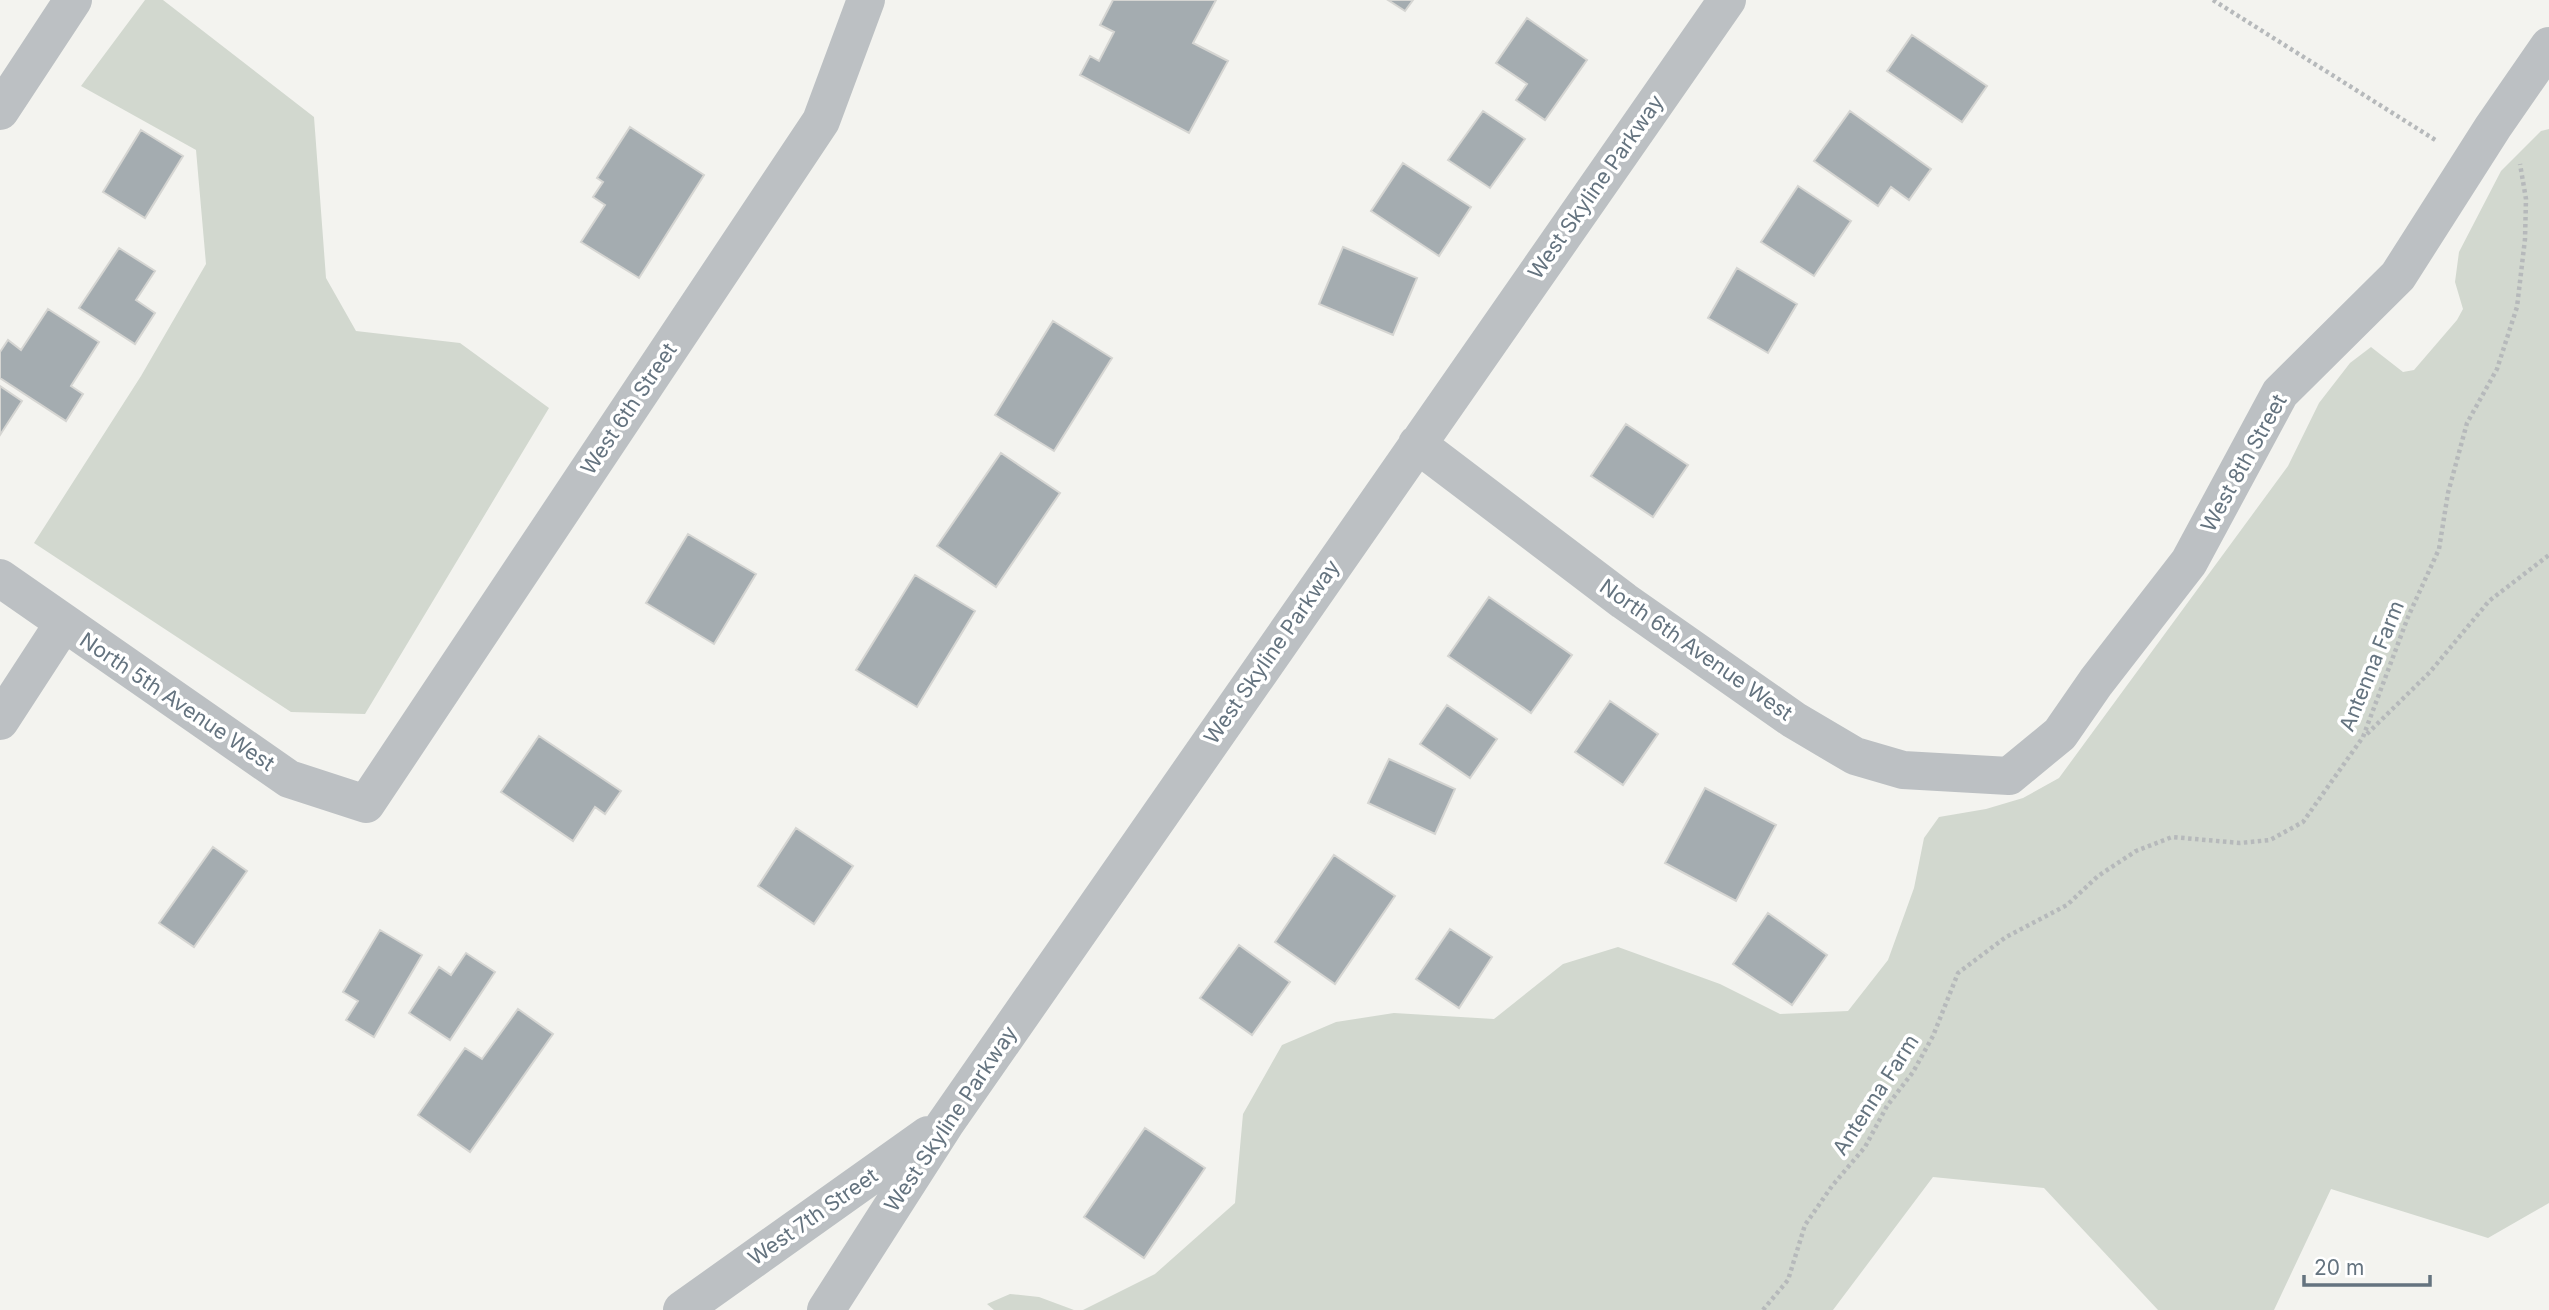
<svg xmlns="http://www.w3.org/2000/svg" width="2549" height="1310" font-family="Inter,sans-serif">
<style>
.green{fill:#d2d8cf}
.building{fill:#a4acb0;stroke:#d5d5d2;stroke-width:2}
.lines{fill:none;stroke-linecap:round;stroke-linejoin:round}
.path{stroke:#b6b9bb;stroke-width:4.5;stroke-dasharray:3.5 3.5;stroke-linecap:butt}
.minor{stroke:#bcc0c3;stroke-width:38}
.labels{text-anchor:middle;stroke-width:7;stroke-linejoin:round;paint-order:stroke}
.street-label{font-size:21px;fill:#64737f;stroke:#fff}
</style>
<rect width="100%" height="100%" fill="#f3f3ef"/>
<path class="green" d="M145,0H163L314,117L326,278L356,331L460,343L549,408L365,714L291,712L34,543L141,376L206,264L196,150L81,86Z
M2549,129V1203L2488,1238L2331,1189L2274,1310H2158L2044,1188L1933,1177L1833,1310H1083L1155,1274L1235,1203L1243,1114L1282,1045L1336,1022L1394,1013L1494,1019L1563,964L1618,947L1720,984L1780,1014L1848,1011L1888,960L1914,888L1924,838L1939,817L1986,809L2023,798L2059,778L2288,466L2319,403L2350,363L2371,347L2403,372L2414,370L2457,320L2463,309L2455,282L2459,252L2501,171L2541,131Z
M1010,1294L1039,1297L1074,1310H994L987,1304Z"/>
<path class="building" d="M1113,0H1216L1193,43L1228,61L1189,133L1080,75L1090,56L1099,61L1114,32L1100,25Z
M1388,0H1413L1405,11Z
M1527,18L1587,60L1545,120L1516,100L1527,84L1496,63Z
M1912,35L1987,86L1962,122L1887,71Z
M1483,111L1525,139L1490,188L1448,160Z
M1850,111L1931,169L1909,200L1891,187L1878,206L1814,161Z
M630,127L704,175L639,278L581,242L605,205L593,197L603,182L597,178Z
M141,130L183,156L145,218L103,192Z
M1403,163L1471,207L1439,256L1371,211Z
M1798,186L1851,221L1814,276L1761,242Z
M1343,247L1417,278L1393,335L1319,304Z
M119,248L155,271L136,300L155,313L135,344L79,308Z
M1737,268L1797,304L1768,353L1708,318Z
M48,309L99,342L71,386L83,394L66,421L0,378V352L8,340L21,350Z
M1053,321L1112,358L1054,451L995,415Z
M0,386L22,401L0,435Z
M1626,424L1688,465L1653,517L1591,476Z
M1001,453L1060,493L996,587L937,546Z
M688,534L756,574L714,644L646,603Z
M915,575L975,611L917,707L856,670Z
M1489,597L1572,655L1531,713L1448,656Z
M1610,701L1658,734L1623,785L1575,752Z
M1447,705L1497,739L1470,778L1420,744Z
M539,736L621,791L605,814L595,807L573,841L501,792Z
M1389,759L1455,789L1435,834L1368,803Z
M1705,788L1776,825L1736,901L1665,863Z
M796,828L853,866L814,924L758,886Z
M213,847L247,871L194,947L159,923Z
M1334,855L1395,896L1335,984L1275,942Z
M1768,913L1827,955L1792,1005L1733,964Z
M1450,929L1492,957L1459,1008L1416,979Z
M380,930L422,955L374,1037L346,1020L358,1001L343,992Z
M1239,945L1290,982L1252,1035L1200,998Z
M466,953L495,972L450,1040L409,1013L439,967L451,975Z
M518,1009L553,1034L470,1152L418,1115L465,1048L482,1059Z
M1145,1128L1205,1168L1144,1258L1084,1217Z"/>
<g class="lines">
<path class="path" d="M2213,0L2437,141
M2367,734L2430,672L2489,601L2549,555
M1763,1310L1788,1280L1805,1225L1832,1186L1865,1147L1887,1106L1913,1072L1933,1036L1958,973L2006,937L2067,905L2098,876L2136,851L2172,837L2240,843L2270,840L2303,822L2363,737L2408,617L2439,549L2448,493L2467,423L2497,369L2517,307L2525,239L2526,199L2520,164"/>
<path class="minor" d="M0,111L73,0
M1417,444L1624,601L1794,720L1855,756L1903,770L2009,776L2060,734L2096,682L2189,562L2280,393L2398,276L2493,127L2549,46
M0,578L289,779L366,804L821,121L866,0
M0,721L63,624
M682,1310L928,1135
M826,1310L945,1124L1727,0"/>
</g>
<g class="labels">
<g class="street-label">
<text transform="translate(1596 187) rotate(-55)" y="7">West Skyline Parkway</text>
<text transform="translate(629 409) rotate(-56)" y="7">West 6th Street</text>
<text transform="translate(2244 463) rotate(-61)" y="7">West 8th Street</text>
<text transform="translate(1696 650) rotate(35)" y="7">North 6th Avenue West</text>
<text transform="translate(1272 652) rotate(-55)" y="7">West Skyline Parkway</text>
<text transform="translate(2372 666) rotate(-68)" y="7">Antenna Farm</text>
<text transform="translate(177 702) rotate(34)" y="7">North 5th Avenue West</text>
<text transform="translate(1876 1095) rotate(-57)" y="7">Antenna Farm</text>
<text transform="translate(951 1119) rotate(-56)" y="7">West Skyline Parkway</text>
<text transform="translate(813 1217) rotate(-35)" y="7">West 7th Street</text>
</g>
</g>
<path d="M2304 1275v10h126v-10" fill="none" stroke="#64737f" stroke-width="3.5"/>
<text x="2314" y="1275" font-size="21" fill="#64737f" stroke="#ffffff" stroke-width="5" paint-order="stroke">20 m</text>
</svg>
